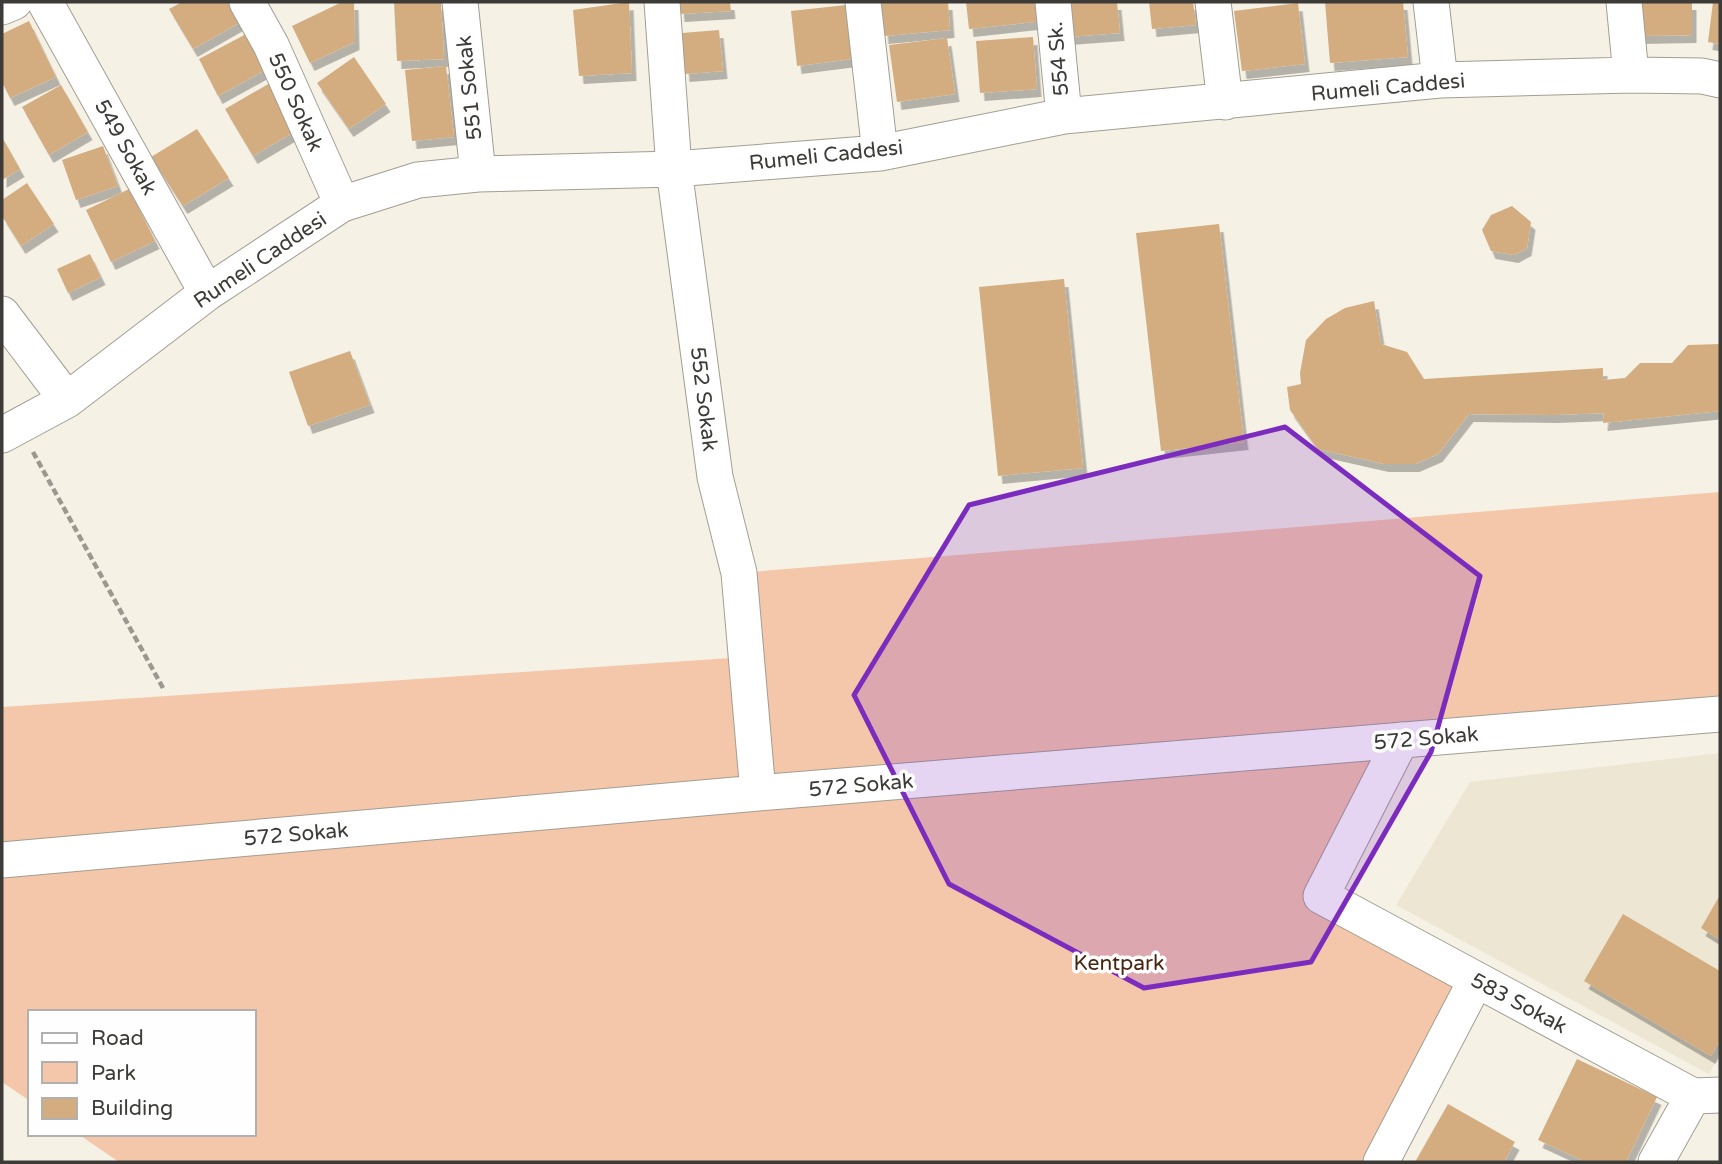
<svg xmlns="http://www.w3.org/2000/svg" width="1722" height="1164" font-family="'Varela Round',sans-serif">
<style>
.built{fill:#ede6d3}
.green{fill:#f4c6aa}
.building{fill:#d3ad80;filter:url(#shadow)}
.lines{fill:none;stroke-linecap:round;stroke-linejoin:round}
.minor-casing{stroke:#a29e93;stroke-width:37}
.path{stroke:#9b9890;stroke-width:4.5;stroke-dasharray:7 3.5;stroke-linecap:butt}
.minor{stroke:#fff;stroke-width:35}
.marked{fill:#7b2cbf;fill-opacity:0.2;stroke:#7b2cbf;stroke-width:5;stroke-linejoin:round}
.labels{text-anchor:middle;stroke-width:7;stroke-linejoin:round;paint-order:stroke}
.street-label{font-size:21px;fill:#3d3b37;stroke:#fefefe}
.park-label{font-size:21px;fill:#48250e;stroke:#fefefe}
</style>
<defs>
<filter id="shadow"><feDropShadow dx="4.5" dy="8" stdDeviation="0" flood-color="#0004"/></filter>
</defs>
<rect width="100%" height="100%" fill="#f6f1e5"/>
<path class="built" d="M1720,753V1053L1709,1074L1396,905L1470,782Z"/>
<path class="green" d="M1720,492V714L1401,740L1322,896L1476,980L1381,1162H119L78,1134H254V1012H30V1101L2,1082V707L746,657L739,573Z"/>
<path class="building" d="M182,2H233L244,20L193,49L169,9Z
M342,2H354L355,42L310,63L292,26Z
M394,2H441L444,59L397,61Z
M629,2L632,73L579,76L573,10Z
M679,2H730L731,11L680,14Z
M881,2H948L950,30L884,36Z
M966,2H1041L1043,21L969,29Z
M1064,2H1117L1120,33L1066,37Z
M1149,2H1193L1196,25L1152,29Z
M1325,2H1403L1408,57L1330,63Z
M1634,2H1692V35L1635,36Z
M1713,2H1720V44L1708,42Z
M1298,3L1305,64L1242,71L1234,11Z
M846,5L852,59L797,66L791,11Z
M29,21L56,77L10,98L2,82V34Z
M719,30L723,71L685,74L682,33Z
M248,33L267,69L218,96L199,59Z
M1033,37L1037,89L980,93L976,41Z
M947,38L955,94L897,102L889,45Z
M354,57L386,104L349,129L317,83Z
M446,66L454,137L412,141L405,70Z
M270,83L297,130L253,156L225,109Z
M61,85L88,132L49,155L22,107Z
M197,129L229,178L183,206L151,157Z
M2,137L20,169L2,180Z
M103,146L118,186L76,200L62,160Z
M27,183L54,224L21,246L2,216V200Z
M129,189L155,241L111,262L86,210Z
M1512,206L1531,222L1527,248L1514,255L1491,251L1482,230L1491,215Z
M1219,224L1244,442L1161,451L1136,233Z
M90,254L101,277L68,293L57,269Z
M1064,279L1083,468L998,476L979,287Z
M1374,301L1381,344L1407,352L1424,379L1603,368V380L1625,378L1640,363H1672L1688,345L1720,344V411L1603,423L1604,413L1553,415L1469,414L1438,454L1415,464H1384L1318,449L1290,410L1287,387L1301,384L1300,373L1306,340L1326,319L1345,308Z
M350,351L370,405L308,426L289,372Z
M1720,895V940L1701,928Z
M1623,914L1720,971V1040L1711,1056L1584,981Z
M1577,1059L1657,1097L1626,1162H1586L1538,1140Z
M1448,1104L1515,1142L1504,1162H1415Z"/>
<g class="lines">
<defs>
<path id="minor" d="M45,2L207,293
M247,2L271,45L342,204
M460,2L478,174
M662,2L674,169L715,477L739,573L758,793
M863,2L880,153
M1053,2L1064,116
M1213,2L1225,102
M1431,2L1440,80
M1624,2L1631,75
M2,7L14,2
M2,314L67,400
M2,435L67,400L207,293L342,204L418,180L478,174L674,169L880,153L1064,116L1440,80L1631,75L1702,76L1720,80
M1401,740L1321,896L1693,1096L1720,1095
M2,860L758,793L1720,714
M1381,1162L1476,980
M1656,1162L1693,1096"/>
</defs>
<use href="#minor" class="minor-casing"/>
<path class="path" d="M33,452L163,688"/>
<use href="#minor" class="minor"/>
</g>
<path class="marked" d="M1285,427L1480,576L1431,752L1311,962L1144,988L949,884L854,695L969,505Z"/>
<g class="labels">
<g class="street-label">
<text transform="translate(1058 59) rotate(-95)" y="7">554 Sk.</text>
<text transform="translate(1388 87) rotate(-5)" y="7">Rumeli Caddesi</text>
<text transform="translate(469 88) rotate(-96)" y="7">551 Sokak</text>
<text transform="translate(296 102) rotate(66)" y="7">550 Sokak</text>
<text transform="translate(126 147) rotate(61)" y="7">549 Sokak</text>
<text transform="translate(826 155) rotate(-6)" y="7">Rumeli Caddesi</text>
<text transform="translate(260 260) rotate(-34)" y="7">Rumeli Caddesi</text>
<text transform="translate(704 399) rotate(83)" y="7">552 Sokak</text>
<text transform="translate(1426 738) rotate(-5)" y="7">572 Sokak</text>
<text transform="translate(861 785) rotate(-5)" y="7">572 Sokak</text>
<text transform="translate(296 834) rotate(-5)" y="7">572 Sokak</text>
<text transform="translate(1519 1003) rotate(28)" y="7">583 Sokak</text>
</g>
<g class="park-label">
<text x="1119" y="970">Kentpark</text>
</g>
</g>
<rect width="1722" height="1164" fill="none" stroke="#3d3b37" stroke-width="7"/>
<rect x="28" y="1010" width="228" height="126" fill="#fefefe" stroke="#b1b0ae" stroke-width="2"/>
<rect x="42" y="1033" width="35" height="10" fill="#ffffff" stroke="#b1b0ae" stroke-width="2"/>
<text x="91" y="1045" font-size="21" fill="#3d3b37">Road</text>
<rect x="42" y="1062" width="35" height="21" fill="#f4c6aa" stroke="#b1b0ae" stroke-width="2"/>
<text x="91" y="1080" font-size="21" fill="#3d3b37">Park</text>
<rect x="42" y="1098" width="35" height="21" fill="#d3ad80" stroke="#b1b0ae" stroke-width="2"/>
<text x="91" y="1115" font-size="21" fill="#3d3b37">Building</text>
</svg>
